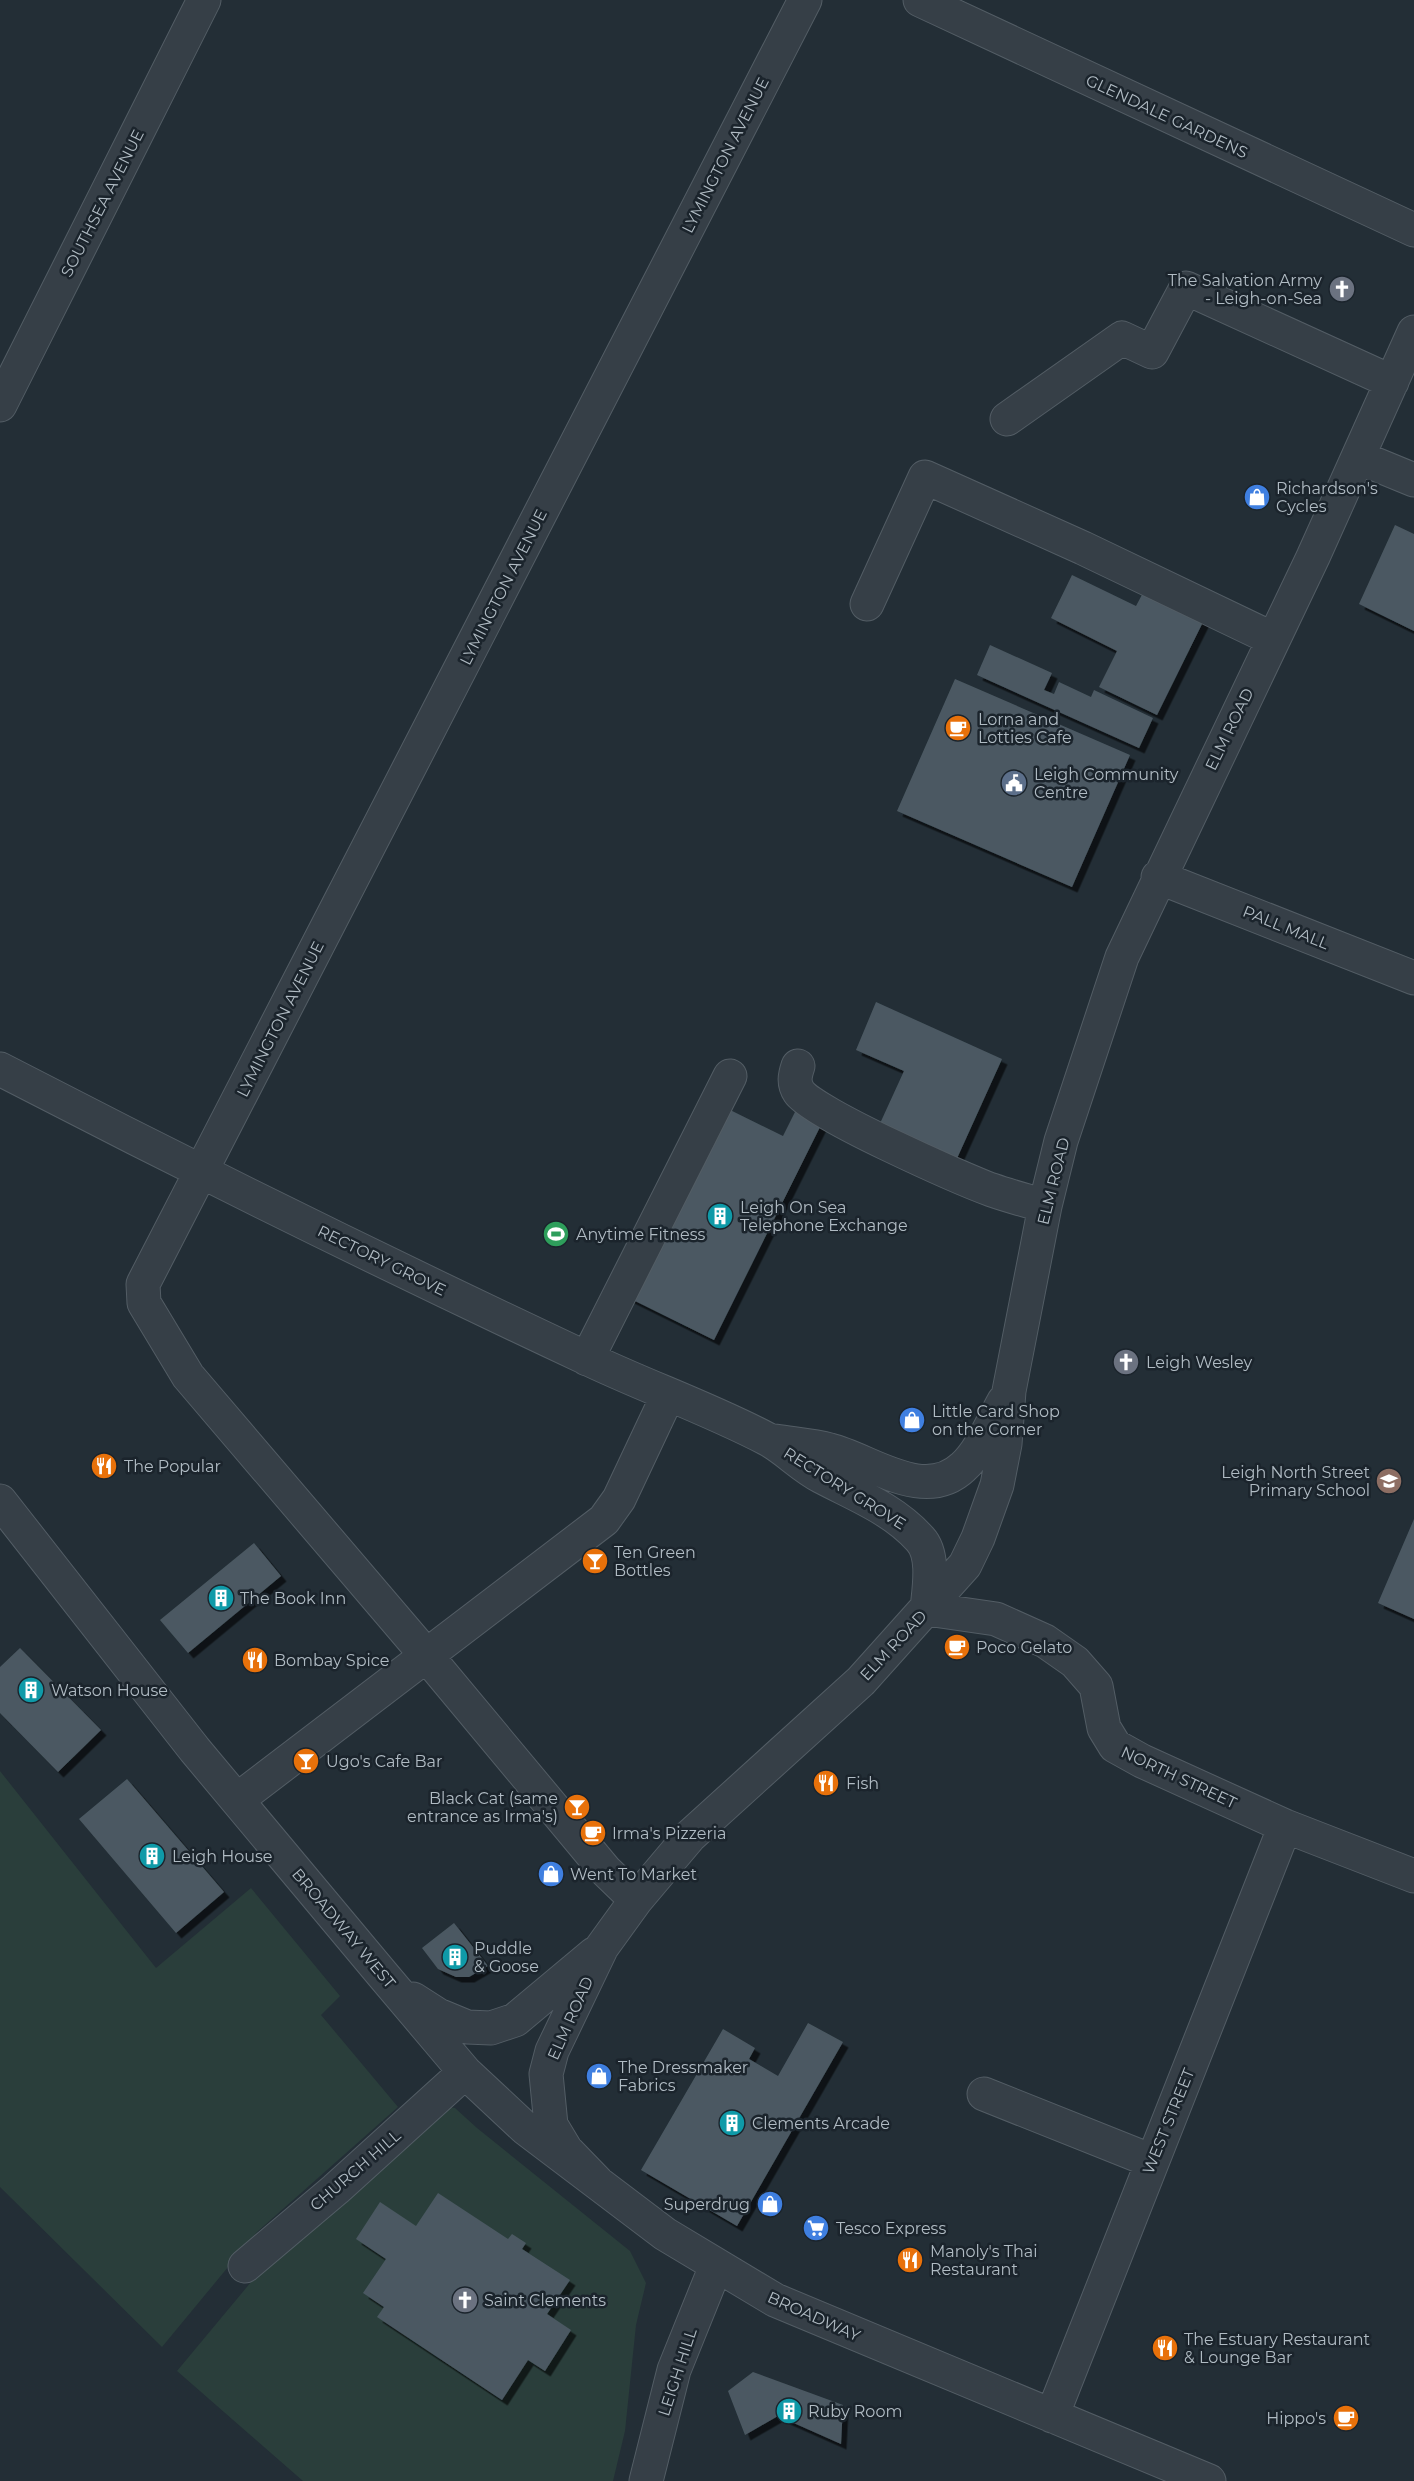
<svg xmlns="http://www.w3.org/2000/svg" width="1414" height="2481" font-family="Montserrat,sans-serif">
<style>
.green{fill:#2a3e3b}
.building{fill:#4b5962;filter:url(#shadow)}
.lines{fill:none;stroke-linecap:round;stroke-linejoin:round}
.minor-casing{stroke:#535d65;stroke-width:35}
.minor{stroke:#363f47;stroke-width:33}
.labels{text-anchor:middle;stroke-width:5;stroke-linejoin:round;paint-order:stroke}
.street-label{font-size:16px;fill:#b0bbc3;stroke:#1b242c}
.poi-label{font-size:16px;fill:#b0bbc3;stroke:#1b242c;text-anchor:start}
</style>
<defs>
<filter id="shadow"><feDropShadow dx="5.5" dy="5.5" stdDeviation="0" flood-color="#0009"/></filter>
</defs>
<rect width="100%" height="100%" fill="#232e36"/>
<path class="green" d="M0,1771L156,1968L251,1888L340,1996L321,2015L398,2107L257,2232L162,2347L0,2187Z
M443,2106L455,2108L477,2128L630,2251L646,2283L636,2325L625,2431L613,2481H303L177,2371L266,2264Z"/>
<path class="building" d="M1395,525L1414,534V631L1359,604Z
M1072,575L1136,606L1144,591L1204,620L1157,715L1099,687L1117,651L1051,618Z
M990,645L1052,673L1044,690L1054,694L1059,682L1091,697L1094,690L1153,718L1139,748L977,675Z
M955,679L1130,755L1072,887L897,811Z
M876,1002L1002,1059L954,1165L877,1130L904,1071L856,1050Z
M720,1105L783,1136L797,1108L823,1121L714,1340L625,1296Z
M1414,1519V1619L1378,1603Z
M254,1543L281,1576L188,1653L160,1620Z
M20,1648L101,1730L58,1772L0,1713V1667Z
M127,1779L224,1892L176,1933L79,1819Z
M454,1923L488,1966L469,1977H456L438,1969L422,1948Z
M808,2023L843,2042L737,2226L641,2170L723,2029L755,2048L749,2059L778,2076Z
M438,2193L508,2239L512,2234L526,2243L522,2249L570,2280L547,2314L571,2330L545,2371L528,2360L502,2400L377,2317L384,2307L363,2293L386,2259L356,2239L380,2202L416,2226Z
M753,2372L843,2405L841,2444L778,2416L745,2435L728,2391Z"/>
<g class="lines">
<defs>
<path id="minor" d="M920,0L1414,230
M0,405L204,0
M1007,419L1122,338L1152,352L1186,288L1392,382
M1358,457L1414,480
M867,604L925,477L1083,548L1273,639
M1158,877L1414,978
M798,1066C795,1075 793,1083 799,1092C812,1113 962,1179 992,1190C1009,1196 1028,1201 1045,1206
M0,1069C193,1169 388,1265 584,1357C644,1386 708,1408 767,1439C786,1449 802,1467 822,1477C856,1495 893,1509 920,1539C935,1555 929,1588 927,1609
M587,1359L730,1076
M775,1441C793,1444 812,1445 830,1450C870,1460 924,1504 963,1467C981,1451 992,1422 1004,1401
M0,1501L195,1750L383,1975L465,2072L525,2128L665,2234L775,2300L1209,2481
M927,1609L996,1619L1045,1641L1075,1662L1096,1686L1104,1728L1115,1746L1142,1761L1285,1826L1414,1876
M237,1800L604,1520L619,1499L668,1395
M636,1900L605,1870L426,1655L188,1376L144,1303L143,1284L805,0
M413,1999L438,2015L467,2027L491,2028L515,2020L594,1954
M984,2094L1152,2161
M597,2182L566,2150L551,2125L546,2074L552,2051L602,1947L636,1900L690,1836L861,1681L965,1565L978,1538L997,1485L1005,1444L1009,1391L1045,1206L1061,1141L1122,957L1313,557L1414,332
M245,2266L336,2189L465,2072
M1052,2416L1285,1826
M646,2481L674,2370L716,2266"/>
</defs>
<use href="#minor" class="minor-casing"/>
<use href="#minor" class="minor"/>
</g>
<defs>
<symbol id="church-disc" viewBox="-11 -11 22 22"><circle r="9.5" fill="#6b7280" stroke="#1b242c"/><path d="M-1.2-6h2.4v3.5h3.3v2.4h-3.3V6h-2.4V-.1h-3.3v-2.4h3.3Z" fill="#fff"/></symbol>
<symbol id="shop-disc" viewBox="-11 -11 22 22"><circle r="9.5" fill="#3f7fe0" stroke="#1b242c"/><path d="M-5-2.5h2.3a2.7 3.5 0 0 1 5.4 0H5L5.5 6h-11ZM-1.5-2.5h3a1.5 2.3 0 0 0-3 0Z" fill="#fff"/></symbol>
<symbol id="cafe-disc" viewBox="-11 -11 22 22"><circle r="9.5" fill="#e8710a" stroke="#1b242c"/><path d="M-5.5-4.5H6V0H3Q3 3.5 0 3.5H-2.5Q-5.5 3.5-5.5 0ZM3-3.2v2h1.7v-2ZM-6 4.5H4V6H-6Z" fill="#fff"/></symbol>
<symbol id="civic-disc" viewBox="-11 -11 22 22"><circle r="9.5" fill="#5c6f8a" stroke="#1b242c"/><path d="M-.6-6.5H3V-4.5H.6V-3L4-1V1h2V6H-6V1h2V-1L-.6-3ZM-1.2 2.5V6h2.4V2.5Z" fill="#fff"/></symbol>
<symbol id="building-disc" viewBox="-11 -11 22 22"><circle r="9.5" fill="#0f9aa8" stroke="#1b242c"/><path d="M-4-6H4V6H1V3H-1V6H-4ZM-2.5-4.3h1.7v1.8h-1.7ZM.8-4.3h1.7v1.8H.8ZM-2.5-1h1.7V.8h-1.7ZM.8-1h1.7V.8H.8Z" fill="#fff"/></symbol>
<symbol id="stadium-disc" viewBox="-11 -11 22 22"><circle r="9.5" fill="#2e9e5b" stroke="#1b242c"/><path d="M0-5a6.5 5 0 1 0 0 10a6.5 5 0 1 0 0-10ZM-3.5-1.8h7v3.6h-7Z" fill="#fff"/></symbol>
<symbol id="restaurant-disc" viewBox="-11 -11 22 22"><circle r="9.5" fill="#e8710a" stroke="#1b242c"/><path d="M-5-6h1v4h1v-4h1v4h1v-4h1v5L-1.5 .5V6h-2V.5L-5-1ZM5-6V6H3V1.5H1.5Q1.5-4 5-6Z" fill="#fff"/></symbol>
<symbol id="school-disc" viewBox="-11 -11 22 22"><circle r="9.5" fill="#8d6e63" stroke="#1b242c"/><path d="M0-5L7-2L0 1L-7-2ZM-4 1L0 2.5L4 1V4Q0 6-4 4Z" fill="#fff"/></symbol>
<symbol id="bar-disc" viewBox="-11 -11 22 22"><circle r="9.5" fill="#e8710a" stroke="#1b242c"/><path d="M-6-5H6L.8 .8V4.5H3.5V6h-7V4.5H-.8V.8Z" fill="#fff"/></symbol>
<symbol id="supermarket-disc" viewBox="-11 -11 22 22"><circle r="9.5" fill="#3f7fe0" stroke="#1b242c"/><path d="M-6-5.5h2.5l.6 2H6L4.5 2H-2.5L-4.4-4H-6ZM-1.5 3.2a1.3 1.3 0 1 0 .1 0ZM3 3.2a1.3 1.3 0 1 0 .1 0Z" fill="#fff"/></symbol>
</defs>
<g fill-rule="evenodd">
<use href="#church-disc" x="1327" y="274" width="30" height="30"/>
<use href="#shop-disc" x="1242" y="482" width="30" height="30"/>
<use href="#cafe-disc" x="943" y="713" width="30" height="30"/>
<use href="#civic-disc" x="999" y="768" width="30" height="30"/>
<use href="#building-disc" x="705" y="1201" width="30" height="30"/>
<use href="#stadium-disc" x="541" y="1219" width="30" height="30"/>
<use href="#church-disc" x="1111" y="1347" width="30" height="30"/>
<use href="#shop-disc" x="897" y="1405" width="30" height="30"/>
<use href="#restaurant-disc" x="89" y="1451" width="30" height="30"/>
<use href="#school-disc" x="1374" y="1466" width="30" height="30"/>
<use href="#bar-disc" x="580" y="1546" width="30" height="30"/>
<use href="#building-disc" x="206" y="1583" width="30" height="30"/>
<use href="#cafe-disc" x="942" y="1632" width="30" height="30"/>
<use href="#restaurant-disc" x="240" y="1645" width="30" height="30"/>
<use href="#building-disc" x="16" y="1675" width="30" height="30"/>
<use href="#bar-disc" x="291" y="1746" width="30" height="30"/>
<use href="#restaurant-disc" x="811" y="1768" width="30" height="30"/>
<use href="#bar-disc" x="562" y="1792" width="30" height="30"/>
<use href="#cafe-disc" x="578" y="1818" width="30" height="30"/>
<use href="#building-disc" x="137" y="1841" width="30" height="30"/>
<use href="#shop-disc" x="536" y="1859" width="30" height="30"/>
<use href="#building-disc" x="440" y="1942" width="30" height="30"/>
<use href="#shop-disc" x="584" y="2061" width="30" height="30"/>
<use href="#building-disc" x="717" y="2108" width="30" height="30"/>
<use href="#shop-disc" x="755" y="2189" width="30" height="30"/>
<use href="#supermarket-disc" x="801" y="2213" width="30" height="30"/>
<use href="#restaurant-disc" x="895" y="2245" width="30" height="30"/>
<use href="#church-disc" x="450" y="2285" width="30" height="30"/>
<use href="#restaurant-disc" x="1150" y="2333" width="30" height="30"/>
<use href="#building-disc" x="774" y="2396" width="30" height="30"/>
<use href="#cafe-disc" x="1331" y="2403" width="30" height="30"/>
</g>
<g class="labels">
<g class="street-label">
<text transform="translate(1167 116) rotate(25)" y="6">GLENDALE GARDENS</text>
<text transform="translate(725 155) rotate(-63)" y="6">LYMINGTON AVENUE</text>
<text transform="translate(102 203) rotate(-63)" y="6">SOUTHSEA AVENUE</text>
<text transform="translate(503 587) rotate(-63)" y="6">LYMINGTON AVENUE</text>
<text transform="translate(1229 729) rotate(-64)" y="6">ELM ROAD</text>
<text transform="translate(1286 927) rotate(22)" y="6">PALL MALL</text>
<text transform="translate(280 1019) rotate(-63)" y="6">LYMINGTON AVENUE</text>
<text transform="translate(1053 1181) rotate(-76)" y="6">ELM ROAD</text>
<text transform="translate(382 1260) rotate(26)" y="6">RECTORY GROVE</text>
<text transform="translate(845 1488) rotate(32)" y="6">RECTORY GROVE</text>
<text transform="translate(893 1645) rotate(-47)" y="6">ELM ROAD</text>
<text transform="translate(1179 1777) rotate(25)" y="6">NORTH STREET</text>
<text transform="translate(344 1928) rotate(50)" y="6">BROADWAY WEST</text>
<text transform="translate(570 2018) rotate(-66)" y="6">ELM ROAD</text>
<text transform="translate(1168 2121) rotate(-68)" y="6">WEST STREET</text>
<text transform="translate(355 2170) rotate(-41)" y="6">CHURCH HILL</text>
<text transform="translate(814 2316) rotate(24)" y="6">BROADWAY</text>
<text transform="translate(677 2372) rotate(-72)" y="6">LEIGH HILL</text>
</g>
<g class="poi-label">
<text x="1322" y="286" text-anchor="end">The Salvation Army<tspan x="1322" dy="18">- Leigh-on-Sea</tspan></text>
<text x="1276" y="494">Richardson's<tspan x="1276" dy="18">Cycles</tspan></text>
<text x="978" y="725">Lorna and<tspan x="978" dy="18">Lotties Cafe</tspan></text>
<text x="1034" y="780">Leigh Community<tspan x="1034" dy="18">Centre</tspan></text>
<text x="740" y="1213">Leigh On Sea<tspan x="740" dy="18">Telephone Exchange</tspan></text>
<text x="576" y="1240">Anytime Fitness</text>
<text x="1146" y="1368">Leigh Wesley</text>
<text x="932" y="1417">Little Card Shop<tspan x="932" dy="18">on the Corner</tspan></text>
<text x="124" y="1472">The Popular</text>
<text x="1370" y="1478" text-anchor="end">Leigh North Street<tspan x="1370" dy="18">Primary School</tspan></text>
<text x="614" y="1558">Ten Green<tspan x="614" dy="18">Bottles</tspan></text>
<text x="240" y="1604">The Book Inn</text>
<text x="976" y="1653">Poco Gelato</text>
<text x="274" y="1666">Bombay Spice</text>
<text x="51" y="1696">Watson House</text>
<text x="326" y="1767">Ugo's Cafe Bar</text>
<text x="846" y="1789">Fish</text>
<text x="558" y="1804" text-anchor="end">Black Cat (same<tspan x="558" dy="18">entrance as Irma's)</tspan></text>
<text x="612" y="1839">Irma's Pizzeria</text>
<text x="172" y="1862">Leigh House</text>
<text x="570" y="1880">Went To Market</text>
<text x="474" y="1954">Puddle<tspan x="474" dy="18">&amp; Goose</tspan></text>
<text x="618" y="2073">The Dressmaker<tspan x="618" dy="18">Fabrics</tspan></text>
<text x="752" y="2129">Clements Arcade</text>
<text x="750" y="2210" text-anchor="end">Superdrug</text>
<text x="836" y="2234">Tesco Express</text>
<text x="930" y="2257">Manoly's Thai<tspan x="930" dy="18">Restaurant</tspan></text>
<text x="484" y="2306">Saint Clements</text>
<text x="1184" y="2345">The Estuary Restaurant<tspan x="1184" dy="18">&amp; Lounge Bar</tspan></text>
<text x="808" y="2417">Ruby Room</text>
<text x="1326" y="2424" text-anchor="end">Hippo's</text>
</g>
</g>
</svg>
